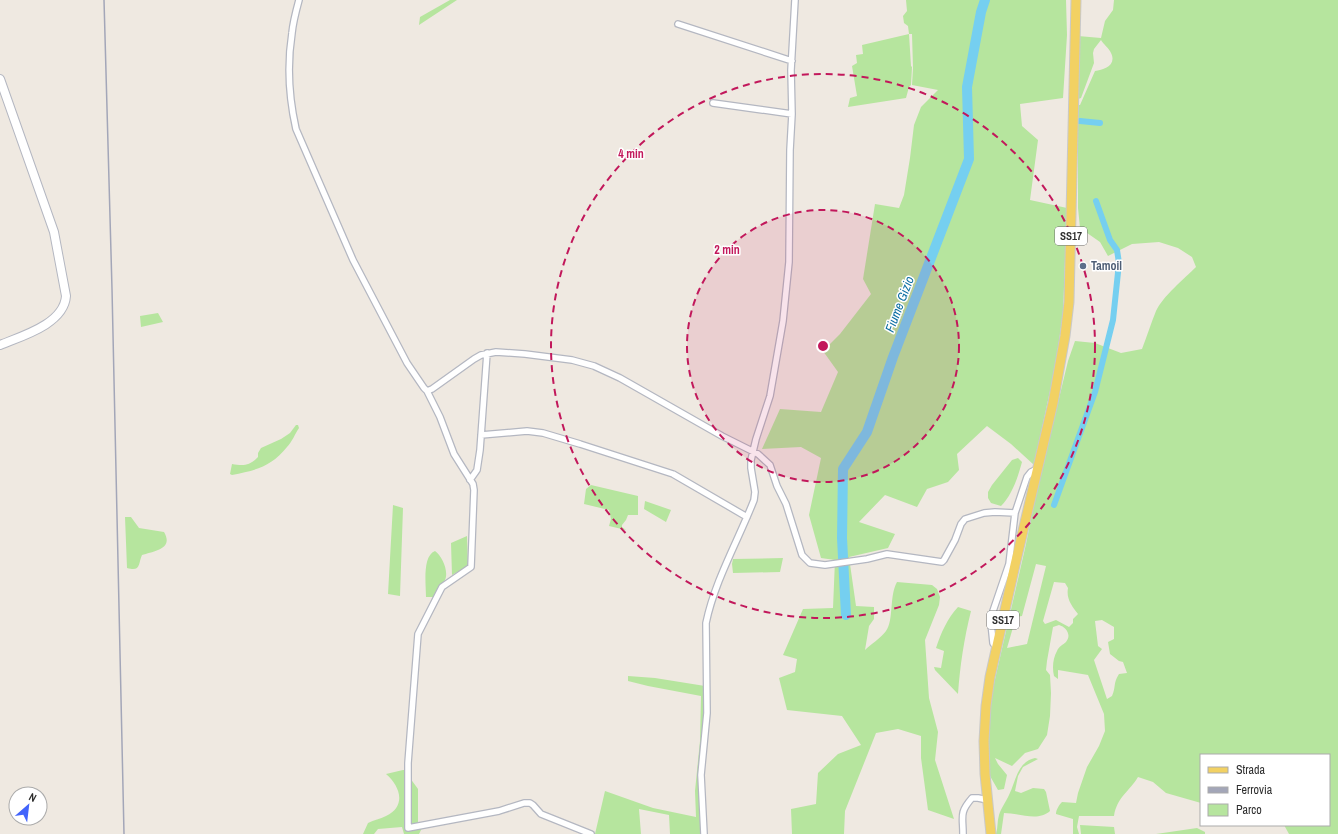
<svg xmlns="http://www.w3.org/2000/svg" width="1338" height="834" font-family="'Archivo Narrow',sans-serif">
<style>
.green{fill:#b6e59e;fill-rule:evenodd}
.lines{fill:none;stroke-linecap:round;stroke-linejoin:round}
.canal{stroke:#75cff0;stroke-width:6}
.river{stroke:#75cff0;stroke-width:10}
.street-casing{stroke:#b4b7c1;stroke-width:8}
.secondary-casing{stroke:#b4b7c1;stroke-width:10}
.primary-casing{stroke:#c9c9c9;stroke-width:11}
.street{stroke:#fff;stroke-width:5.5}
.secondary{stroke:#fff;stroke-width:8}
.primary{stroke:#f2d163;stroke-width:9}
.rail{stroke:#a3a6b8;stroke-width:1.5}
.ring{fill:none;stroke:#c2185b;stroke-width:2;stroke-dasharray:7 5}
.service-dot{fill:#5c6f8a;stroke:#fff;stroke-width:1.5}
.labels{text-anchor:middle;stroke-width:3;stroke-linejoin:round;paint-order:stroke}
.shield{fill:#fff;stroke:#6d6d6d;stroke-width:1}
.shield-label{font-size:11px;font-weight:bold;fill:#2e2e2e}
.service-label{font-size:12px;font-weight:bold;fill:#4e5e75;stroke:#fff;text-anchor:start}
.water-label{font-size:13px;font-style:italic;fill:#0d6fa3;stroke:#fff}
.centre{fill:#c2185b;stroke:#fff;stroke-width:2}
.ring-label{font-size:12px;text-anchor:middle;font-weight:bold;fill:#c2185b;stroke:#fff;stroke-width:3;stroke-linejoin:round;paint-order:stroke}
</style>
<rect width="100%" height="100%" fill="#efe9e1"/>
<path class="green" d="M450,0H457L419,25L420,17Z
M906,0H1066L1067,35L1063,98L1020,104L1022,126L1038,140L1030,200L1067,208L1063,314L1055,368L1034,465L1011,444L987,426L957,454L959,470L948,482L927,489L917,507L885,495L859,522L895,534L888,548L849,557L856,606L874,607V619L869,626L865,650C871,644 881,638 886,631C894,620 889,596 897,582L932,585L937,589L940,597L939,605L925,640L929,698L938,732L935,760L954,819L928,810L921,758V736L898,729L876,733L845,811L844,834H792L791,809L816,804L818,773L838,754L861,745L842,716L787,710L779,678L795,672L797,659L783,655L803,609L833,608L835,560L821,558L809,515L821,458L801,447L762,449L780,409L821,412L838,372L823,351L840,334L871,294L863,279L875,204L899,208L904,195L910,158L914,125L921,107L938,90L912,85L913,68L912,34H909L908,26L904,23L903,16L907,11Z
M1114,0H1338V834H1289L1284,825H1329V755H1201V803L1166,793L1153,782L1138,777C1129,792 1117,797 1114,816H1079L1077,827L1079,834H1073V819L1056,814C1056,810 1059,805 1062,802L1076,803L1078,793L1087,767L1099,746L1105,731L1104,714L1088,675L1058,670V679L1054,676C1052,668 1053,658 1057,651C1059,646 1063,645 1066,642C1072,635 1066,627 1059,625L1053,627L1047,661L1046,670L1050,675L1051,693L1050,716L1047,735L1038,749L1025,753L1012,766L995,758L998,764L1007,775L1004,789L998,790L990,776V770L988,731L989,712L993,688L1026,544L1037,490L1068,361L1075,341L1095,343L1121,353L1142,349C1147,336 1151,323 1156,311C1163,296 1184,279 1196,267L1192,257L1178,248L1159,242L1132,244L1108,256L1100,242L1080,228L1078,208V105H1080L1095,71C1104,70 1117,65 1111,53C1109,48 1103,44 1101,40L1094,49L1093,53L1094,63L1081,98L1078,99V36L1101,38L1105,21L1113,10ZM1036,564L1046,566L1027,644L1007,648L1016,617L1022,616ZM1054,582L1065,583L1068,588C1066,599 1072,606 1078,614L1073,619V623L1069,627L1056,620L1045,624L1043,621ZM1102,620L1114,627V639L1108,642L1110,654L1119,661L1123,662L1127,673L1119,674C1113,683 1116,687 1112,696L1107,699L1094,660L1102,649L1098,646L1095,621Z
M909,34L911,66L912,67L911,85L909,87L906,98L848,107L850,98L857,96L852,66L857,63L856,55L863,54L862,45Z
M158,313L163,322L141,327L140,316Z
M296,425H298L299,428C295,434 292,442 287,447C271,467 256,470 232,475L230,474L232,464C243,466 250,466 258,457V453L261,448L281,439L290,433Z
M1018,458L1022,462C1018,477 1012,495 1001,506L991,503L988,498V492L992,485L1012,460Z
M591,485L638,496V515H628L626,520L622,525V527L626,530L609,526L611,519L609,510L584,504L586,489Z
M645,501L671,510L666,522L644,509Z
M393,505L403,508L400,596L388,594Z
M125,517H131L139,528L164,532C174,549 154,551 142,555C138,564 141,572 127,568Z
M467,536L468,566L452,575L451,543Z
M435,551C442,556 449,571 445,580C442,586 438,591 435,597H426C426,585 422,556 435,551Z
M783,558L780,572L733,573L732,564L733,559Z
M958,607L971,611C964,639 960,666 958,694L935,670L934,667L941,668L944,651L936,648C941,633 947,619 958,607Z
M628,676L655,678L705,686C705,708 704,729 702,751C700,780 698,805 701,834H670L669,815L639,809L641,834H595L605,791L653,808L696,817L695,791L700,741L701,696L648,686L628,681Z
M1035,758L1038,759L1023,767L1018,776L1015,791L1021,793L1033,788L1044,789L1046,792L1050,811C1038,822 1019,813 1004,813L1001,834H996C998,828 997,821 999,815C1001,808 1006,802 1009,795C1016,781 1017,762 1035,758Z
M403,770H410V778L418,789V824L422,828L419,834H404L402,827L378,829L374,834H363L368,823C374,820 380,819 386,816C407,806 400,786 386,774Z
M1080,825L1114,827L1115,834H1081Z
M1197,828L1205,832V834H1156Z"/>
<g class="lines">
<path class="canal" d="M1080,121L1100,123
M1054,505L1095,392L1113,320L1119,263L1117,250L1110,240L1096,201"/>
<path class="river" d="M846,615L842,538L843,469L867,432L893,357L969,159L967,87L981,12L985,0"/>
<defs>
<path id="street" d="M299,0C296,11 293,22 292,33C287,65 289,98 296,129L353,260L407,363L424,388L427,391L440,417L454,454L473,484L474,490L471,567L442,587L418,634L408,763V828L499,811L524,803H530L533,805L541,814L591,834
M678,24L792,61
M713,103L792,114
M427,391L432,389L474,359L481,355L496,352L525,354L572,360L594,366L620,378L722,436L758,454L770,465L777,486L786,504L802,555L810,563L825,565L867,559L887,554L942,562L944,560L955,540L961,524L965,519L984,513L995,512L1015,513
M481,435L527,431L543,433L580,444L673,474L747,517
M470,480L477,470L480,450L487,353
M996,647L993,643L991,623L992,614L1009,564L1015,513L1027,477L1031,472L1037,469
M704,834L701,775L707,713L706,623C715,580 738,541 754,500L755,492L751,468V460L756,439L770,396L783,321L789,262L790,150L792,114L791,70L795,0
M963,834C963,816 959,813 972,798H978L988,800"/>
<path id="secondary" d="M0,79L54,232L66,296C64,324 22,336 0,345"/>
<path id="primary" d="M991,834L985,774L984,741L986,706L990,677L1015,565L1053,403L1065,336L1069,302L1076,0"/>
</defs>
<use href="#street" class="street-casing"/>
<use href="#secondary" class="secondary-casing"/>
<use href="#primary" class="primary-casing"/>
<use href="#street" class="street"/>
<use href="#secondary" class="secondary"/>
<use href="#primary" class="primary"/>
<path class="rail" d="M104,0L112,289L124,834"/>
</g>
<circle cx="823" cy="346" r="136" fill="#c2185b" fill-opacity=".12"/>
<g class="ring">
<circle cx="823" cy="346" r="136"/>
<circle cx="823" cy="346" r="272"/>
</g>
<circle class="service-dot" cx="1083" cy="266" r="4"/>
<g class="labels">
<g class="shield">
<rect x="1055" y="227" width="32" height="18" rx="3"/>
<rect x="987" y="611" width="32" height="18" rx="3"/>
</g>
<g class="shield-label">
<text x="1071" y="240">SS17</text>
<text x="1003" y="624">SS17</text>
</g>
<g class="service-label">
<text x="1091" y="270">Tamoil</text>
</g>
<g class="water-label">
<text transform="translate(899 304) rotate(-69)" y="5">Fiume Gizio</text>
</g>
</g>
<circle cx="823" cy="346" r="6" class="centre"/>
<g class="ring-label">
<text x="631" y="158">4 min</text>
<text x="727" y="254">2 min</text>
</g>
<rect x="1200" y="754" width="130" height="72" fill="#ffffff" stroke="#ababab"/>
<rect x="1208" y="767" width="20" height="6" fill="#f2d163" stroke="#ababab"/>
<text x="1236" y="774" font-size="12" fill="#2e2e2e">Strada</text>
<rect x="1208" y="787" width="20" height="6" fill="#a3a6b8" stroke="#ababab"/>
<text x="1236" y="794" font-size="12" fill="#2e2e2e">Ferrovia</text>
<rect x="1208" y="804" width="20" height="12" fill="#b6e59e" stroke="#ababab"/>
<text x="1236" y="814" font-size="12" fill="#2e2e2e">Parco</text>
<g transform="translate(28 806) rotate(28)"><circle r="19" fill="#ffffff" stroke="#ababab"/>
<path d="M0-3L7 15L0 10L-7 15Z" fill="#4264fb"/>
<text y="-6" font-size="11" font-weight="bold" text-anchor="middle" fill="#2e2e2e">N</text>
</g>
</svg>
